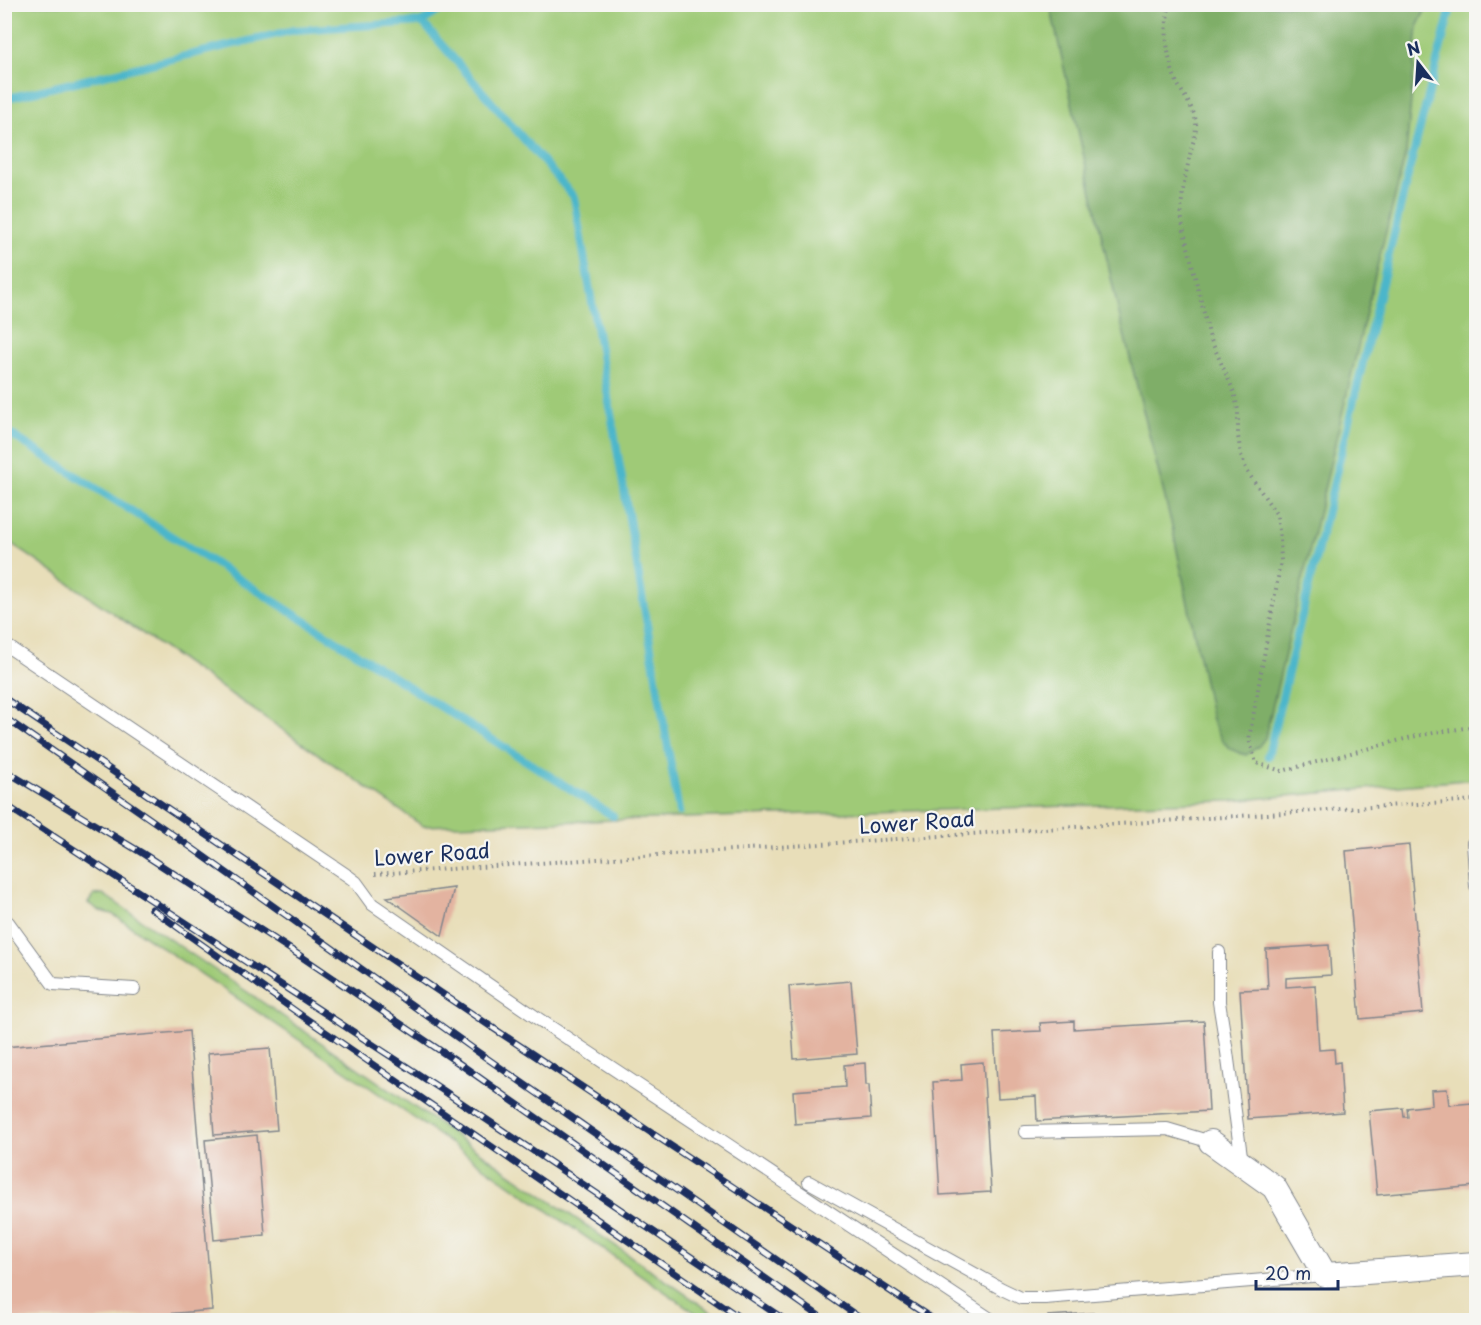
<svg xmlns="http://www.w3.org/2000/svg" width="1481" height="1325" font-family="'Playpen Sans',sans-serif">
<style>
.green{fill:#9fca77;stroke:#5d7c6a;stroke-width:1.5}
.forest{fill:#7fae68;stroke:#4d6e63;stroke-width:1.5}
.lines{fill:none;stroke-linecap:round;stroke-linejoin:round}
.stream{stroke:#4cb6ca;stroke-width:8}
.building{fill:#e3b3a0}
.lane-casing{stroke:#82868c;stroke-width:14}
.street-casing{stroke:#82868c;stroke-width:26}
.path{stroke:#82868c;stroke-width:4;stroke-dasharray:1.5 4.5;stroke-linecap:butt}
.lane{stroke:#fff;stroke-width:12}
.street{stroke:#fff;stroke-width:24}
.rail-casing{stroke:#1b2f5e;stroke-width:7}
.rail{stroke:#f6f6f2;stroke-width:4.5;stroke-dasharray:14;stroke-linecap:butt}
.labels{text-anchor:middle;stroke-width:4.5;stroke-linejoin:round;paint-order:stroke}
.street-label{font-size:21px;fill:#1b2f5e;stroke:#f6f6f2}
</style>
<rect width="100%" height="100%" fill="#f6f6f2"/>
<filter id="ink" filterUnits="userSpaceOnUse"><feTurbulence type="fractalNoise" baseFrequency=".0167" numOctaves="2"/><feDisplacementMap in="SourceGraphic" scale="12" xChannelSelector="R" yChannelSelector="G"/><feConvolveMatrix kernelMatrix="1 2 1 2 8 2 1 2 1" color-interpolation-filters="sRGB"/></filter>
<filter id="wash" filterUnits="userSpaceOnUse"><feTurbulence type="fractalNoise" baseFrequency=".008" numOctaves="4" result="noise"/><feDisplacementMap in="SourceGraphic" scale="24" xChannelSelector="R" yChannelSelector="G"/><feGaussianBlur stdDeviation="1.35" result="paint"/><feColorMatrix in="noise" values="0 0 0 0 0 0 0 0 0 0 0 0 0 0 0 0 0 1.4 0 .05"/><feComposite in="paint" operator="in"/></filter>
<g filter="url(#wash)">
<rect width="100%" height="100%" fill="#e8deb9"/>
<path class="green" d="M5,5H1476V779L1231,801L423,826L5,539Z
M103,894L268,1006L723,1320H694L697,1314L369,1087L112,914L100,911L88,903L94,895Z"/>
<path class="forest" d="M1050,5H1428L1418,25L1406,153L1376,271L1265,738L1259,746L1246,755C1224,750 1221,739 1212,720L1172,526L1120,318Z"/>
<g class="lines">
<path class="stream" d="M422,22L574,197L679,812
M4,99L294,30L422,22L450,4
M4,430L613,816
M1268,756L1412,159L1452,4"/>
</g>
<g id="blocks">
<path class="building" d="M1409,845L1423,1013L1360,1019L1346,851Z
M454,888L442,936L387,897Z
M1329,945L1331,975L1286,978V987L1315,985L1319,1050L1334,1049L1335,1063L1340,1062L1343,1112L1248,1119L1240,990L1268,989L1266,949Z
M851,981L857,1054L794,1059L789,986Z
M1074,1021V1029L1204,1021L1209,1111L1037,1121L1036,1096L998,1098L994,1033L1041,1031L1040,1023Z
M189,1031L212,1310L97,1320H4V1047Z
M270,1048L277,1130L214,1135L208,1053Z
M983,1062L991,1192L940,1195L933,1082L962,1080L961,1064Z
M865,1063L866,1085H869L871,1118L795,1124L793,1091L845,1087L844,1065Z
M1447,1089L1449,1105L1472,1103L1476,1154V1186L1377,1195L1369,1111L1403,1108L1404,1117H1408L1407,1108L1432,1105L1431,1090Z
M257,1135L265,1235L214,1240L205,1140Z
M1093,1313V1320H1049L1048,1316Z"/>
</g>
</g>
<g filter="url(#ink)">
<use href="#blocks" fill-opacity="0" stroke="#82868c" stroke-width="1.5"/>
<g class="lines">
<defs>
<path id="lane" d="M4,644L348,876L356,882L372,904L537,1018L992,1320
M1473,843L1476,886
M4,922H8L53,984L134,989
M1219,952V1002L1227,1052L1242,1163
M1025,1132L1167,1129L1211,1142
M809,1182L1002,1289L1021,1298H1045L1325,1275"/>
<path id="street" d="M1211,1142L1274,1187L1325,1275L1476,1264"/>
</defs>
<use href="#lane" class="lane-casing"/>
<use href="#street" class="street-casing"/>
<path class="path" d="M1170,4C1163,28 1167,63 1178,85C1184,96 1195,110 1196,123C1197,131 1193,142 1191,150C1186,175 1178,202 1183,227L1210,338L1234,392L1238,410V436L1241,455L1247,471L1277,515L1280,538L1281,561L1249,739L1256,763L1282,771L1416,736L1476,726
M375,874L1476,800"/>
<use href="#lane" class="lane"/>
<use href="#street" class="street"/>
<defs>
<path id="rail" d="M4,698L496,1030L934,1320
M4,717L192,848L475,1050L863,1320
M4,770L142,853L302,957L460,1064L825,1320
M4,804L444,1091L785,1320
M152,909L301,1015L743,1320"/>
</defs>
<use href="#rail" class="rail-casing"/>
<use href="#rail" class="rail"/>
</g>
</g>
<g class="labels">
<g class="street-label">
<text transform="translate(917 823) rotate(-4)" y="7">Lower Road</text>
<text transform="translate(432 855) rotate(-4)" y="7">Lower Road</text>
</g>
</g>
<rect width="1481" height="1325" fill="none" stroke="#f6f6f2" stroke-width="24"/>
<g transform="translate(1418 63) rotate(343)" stroke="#f6f6f2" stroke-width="4.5" paint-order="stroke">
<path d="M0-4.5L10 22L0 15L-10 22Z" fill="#1b2f5e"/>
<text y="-9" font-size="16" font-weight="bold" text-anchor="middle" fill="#1b2f5e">N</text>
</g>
<path d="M1256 1280v9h82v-9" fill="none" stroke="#1b2f5e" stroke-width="3"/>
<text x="1265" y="1280" font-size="18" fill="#1b2f5e" stroke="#f6f6f2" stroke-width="4.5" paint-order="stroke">20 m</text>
</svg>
